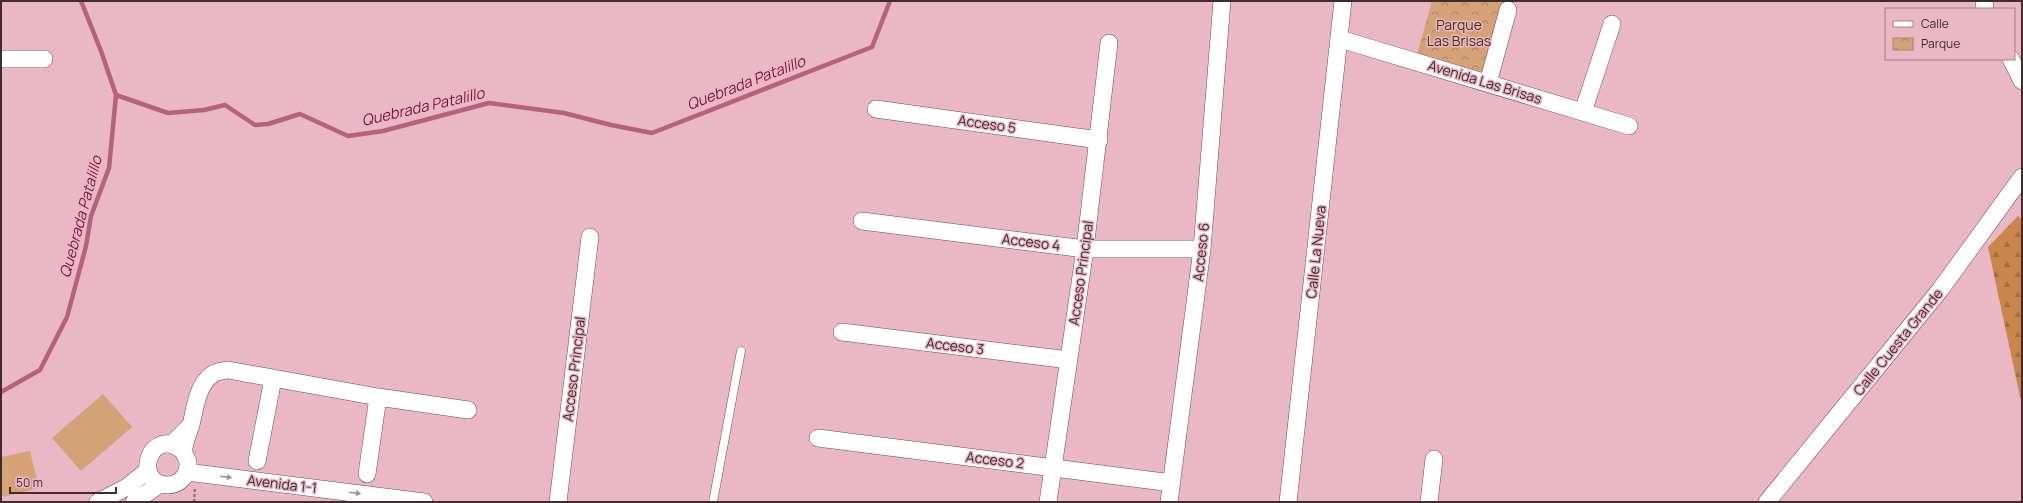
<svg xmlns="http://www.w3.org/2000/svg" width="2023" height="503" font-family="Manrope,sans-serif">
<style>
.forest{fill:url(#forest-firs)}
.park{fill:url(#park-crowns)}
.pitch{fill:#d5a278}
.lines{fill:none;stroke-linecap:round;stroke-linejoin:round}
.stream{stroke:#b6627c;stroke-width:4.5}
.service-casing{stroke:#724754;stroke-width:9}
.minor-casing{stroke:#724754;stroke-width:18}
.path{stroke:#96737c;stroke-width:2.5;stroke-dasharray:3 2;stroke-linecap:butt}
.service{stroke:#fff;stroke-width:8}
.minor{stroke:#fff;stroke-width:17}
.oneway{fill:#9f9598}
.labels{text-anchor:middle;stroke-width:3;stroke-linejoin:round;paint-order:stroke}
.park-label{font-size:14px;fill:#4a2e14;stroke:#eab8c5}
.street-label{font-size:14px;fill:#3f2b30;stroke:#eab8c5}
.water-label{font-size:15px;font-style:italic;fill:#7b1240;stroke:#eab8c5}
</style>
<defs>
<pattern id="forest-firs" width="22" height="20" patternUnits="userSpaceOnUse"><rect width="22" height="20" fill="#ca874c"/><path d="M5 1l3.5 6h-7zM16 11l3.5 6h-7z" fill="#a56f40"/></pattern>
<pattern id="park-crowns" width="20" height="18" patternUnits="userSpaceOnUse"><rect width="20" height="18" fill="#d5a278"/><path d="M2 6a3 3 0 1 1 6 0M12 15a3 3 0 1 1 6 0" fill="none" stroke="#ae8463"/></pattern>
</defs>
<rect width="100%" height="100%" fill="#eab8c5"/>
<path class="forest" d="M2018,216L2022,220V406L1988,247Z"/>
<path class="park" d="M1432,1H1505L1483,73L1417,54Z"/>
<path class="pitch" d="M103,394L132,427L81,471L52,438Z
M30,451L39,488L3,497L1,490V457Z"/>
<g class="lines">
<path class="stream" d="M81,1L101,51L116,95
M1,392L40,370L67,317L86,246L91,216L109,168L116,95L168,113L204,110L225,105L255,125L268,124L300,114L348,136L383,131L489,103L564,113L611,125L652,133L872,47L890,1"/>
<defs>
<path id="service" d="M713,502L741,351"/>
<path id="minor" d="M1984,1L1985,9
M1340,39L1629,126
M1,59H44
M2011,59L2022,81
M1488,83L1508,10
M876,109L1099,140
M1583,112L1612,24
M862,221L1085,249H1202
M842,332L1069,360
M191,425C195,409 197,384 213,374C217,371 223,371 228,370L378,397L468,410
M818,438L1172,483
M172,444L191,425C189,432 183,444 184,452C184,455 188,459 188,463C189,475 179,485 168,485C131,485 150,422 184,452
M257,461L273,379
M187,472L424,502
M367,474L378,397
M98,502L127,487L148,470
M134,502L160,484
M558,502L590,237
M1048,502L1085,249L1109,43
M1169,502L1202,249L1222,1
M1288,502L1343,1
M1429,502L1434,459
M1767,502L1940,290L2022,177"/>
</defs>
<use href="#service" class="service-casing"/>
<use href="#minor" class="minor-casing"/>
<path class="path" d="M194,502L195,487"/>
<use href="#service" class="service"/>
<use href="#minor" class="minor"/>
</g>
<defs><path id="oneway-solid" d="M-6-.8H1V-3.2L6.5 0L1 3.2V.8H-6Z"/></defs>
<g class="oneway">
<use href="#oneway-solid" transform="translate(226 477) rotate(7)"/>
<use href="#oneway-solid" transform="translate(355 493) rotate(7)"/>
</g>
<g class="labels">
<g class="park-label">
<text x="1459" y="30">Parque<tspan x="1459" dy="16">Las Brisas</tspan></text>
</g>
<g class="street-label">
<text transform="translate(1485 82) rotate(17)" y="5">Avenida Las Brisas</text>
<text transform="translate(987 124) rotate(8)" y="5">Acceso 5</text>
<text transform="translate(1031 242) rotate(7)" y="5">Acceso 4</text>
<text transform="translate(1201 252) rotate(-84)" y="5">Acceso 6</text>
<text transform="translate(1316 252) rotate(-84)" y="5">Calle La Nueva</text>
<text transform="translate(1081 273) rotate(-82)" y="5">Acceso Principal</text>
<text transform="translate(1898 342) rotate(-51)" y="5">Calle Cuesta Grande</text>
<text transform="translate(955 346) rotate(7)" y="5">Acceso 3</text>
<text transform="translate(574 369) rotate(-83)" y="5">Acceso Principal</text>
<text transform="translate(995 460) rotate(7)" y="5">Acceso 2</text>
<text transform="translate(282 484) rotate(7)" y="5">Avenida 1-1</text>
</g>
<g class="water-label">
<text transform="translate(746 83) rotate(-21)" y="5">Quebrada Patalillo</text>
<text transform="translate(423 107) rotate(-13)" y="5">Quebrada Patalillo</text>
<text transform="translate(81 217) rotate(-75)" y="5">Quebrada Patalillo</text>
</g>
</g>
<rect width="2023" height="503" fill="none" stroke="#3f2b30" stroke-width="4"/>
<rect x="1885" y="8" width="130" height="52" fill="#eab8c5" stroke="#a68089"/>
<rect x="1893" y="21" width="20" height="6" fill="#ffffff" stroke="#a68089"/>
<text x="1921" y="28" font-size="12" fill="#3f2b30">Calle</text>
<rect x="1893" y="38" width="20" height="12" fill="url(#park-crowns)" stroke="#a68089"/>
<text x="1921" y="48" font-size="12" fill="#3f2b30">Parque</text>
<path d="M10 487v6h106v-6" fill="none" stroke="#3f2b30" stroke-width="2"/>
<text x="16" y="487" font-size="12" fill="#3f2b30" stroke="#eab8c5" stroke-width="3" paint-order="stroke">50 m</text>
</svg>
